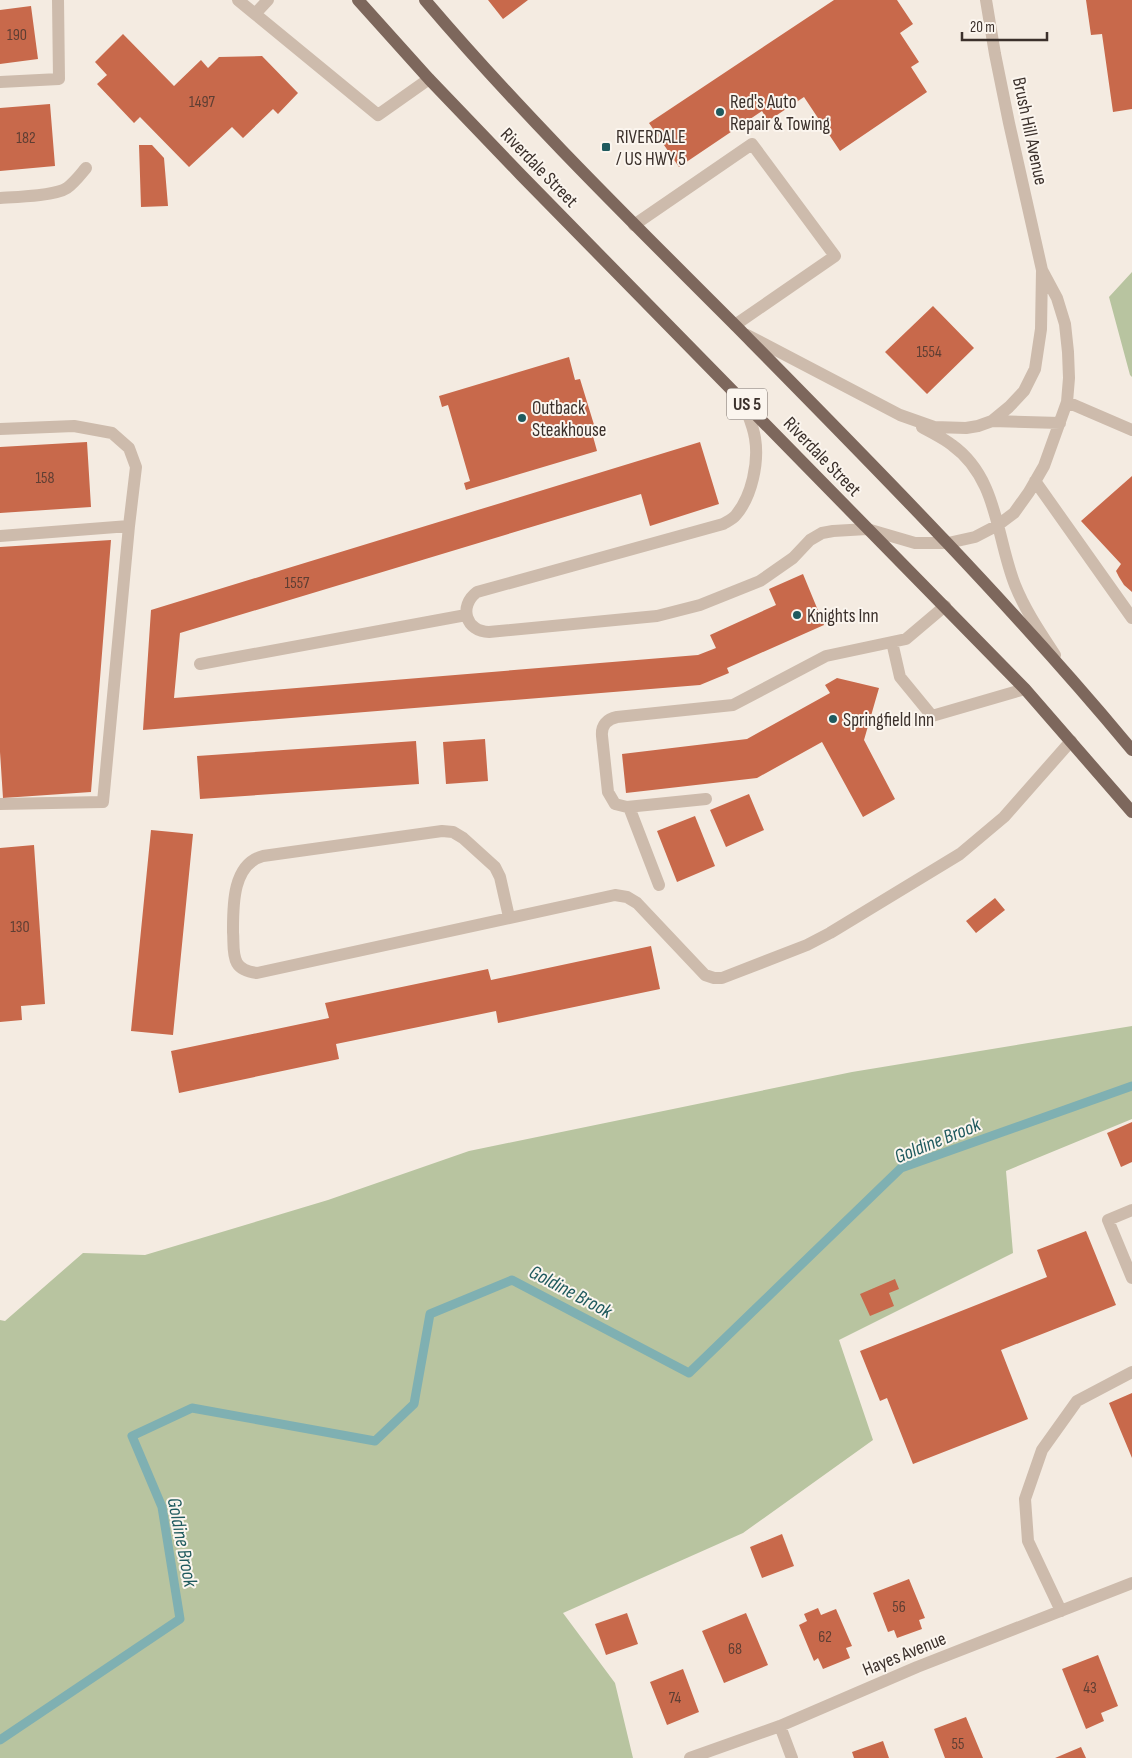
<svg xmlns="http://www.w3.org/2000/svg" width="1132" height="1758" font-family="'Sofia Sans Condensed',sans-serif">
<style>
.green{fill:#b8c4a0}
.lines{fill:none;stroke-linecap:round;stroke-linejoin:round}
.stream{stroke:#7fb0b2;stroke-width:9}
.building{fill:#c8694b}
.minor{stroke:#cdbbac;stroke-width:12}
.major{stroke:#7d675c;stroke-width:12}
.poi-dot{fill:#1f5a5e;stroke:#fbf5ee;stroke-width:2}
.labels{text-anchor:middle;stroke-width:4;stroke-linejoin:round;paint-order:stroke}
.number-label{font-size:16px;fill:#5e3e33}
.shield{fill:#fbf5ee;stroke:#756b66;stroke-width:1}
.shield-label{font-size:18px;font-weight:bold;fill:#3b302b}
.poi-label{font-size:19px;fill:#3b302b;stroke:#fbf5ee;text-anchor:start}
.street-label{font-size:19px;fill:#3b302b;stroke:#fbf5ee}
.water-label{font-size:20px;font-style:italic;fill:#1f5a5e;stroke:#fbf5ee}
</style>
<rect width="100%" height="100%" fill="#f4ebe1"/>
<path class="green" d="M1132,272V377L1130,375L1109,297Z
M1132,1026V1119L1006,1171L1013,1253L839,1340L873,1440L743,1533L563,1613L615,1683L633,1758H0V1320L5,1321L83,1253L145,1255L328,1200L469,1151L852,1072Z"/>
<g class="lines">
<path class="stream" d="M0,1740L180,1619L162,1507L132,1436L192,1408L375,1441L414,1404L430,1314L512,1280L689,1373L901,1168L1132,1086"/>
</g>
<path class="building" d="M488,0H528L503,19Z
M834,0H897L913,24L900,33L919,62L911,67L927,92L840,151L804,97L768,121L762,111L679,167L649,123Z
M1086,0H1132V109L1113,112L1102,34L1091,35Z
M31,6L38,59L0,64V10Z
M123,34L174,86L201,60L208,68L219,57L262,56L298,93L278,114L273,109L243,138L232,127L189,167L140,117L134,123L97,84L107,75L95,62Z
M50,104L55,166L0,171V108Z
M139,145H152L164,158L168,206L141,207Z
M933,306L974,348L927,394L885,352Z
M569,357L575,380L580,379L595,428L591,429L597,451L466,490L464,483L470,481L448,405L442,407L439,396Z
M87,442L91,507L0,513V447Z
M700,442L719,504L650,526L641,494L180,633L174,698L698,655L716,648L710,635L776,605L769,589L803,574L824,625L727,668L729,673L700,685L143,730L151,610Z
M1132,476V592L1124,585L1119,577L1116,571L1121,564L1081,521Z
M111,540L91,792L3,798L0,752V547Z
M837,678L879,688L864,740L895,799L863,817L822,742L757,778L626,793L622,754L747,739L830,693L825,685Z
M485,739L488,781L446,784L443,742Z
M416,741L419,784L200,799L197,756Z
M749,794L764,830L726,847L710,810Z
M695,816L715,866L677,882L657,831Z
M151,830L193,834L173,1035L131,1031Z
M34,845L45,1004L21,1006L22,1020L0,1022V848Z
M995,898L1005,910L976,933L966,921Z
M651,946L660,989L498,1023L496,1011L336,1044L339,1059L179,1093L171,1051L329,1018L325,1003L488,969L491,980Z
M1132,1122V1162L1121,1167L1107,1133Z
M1086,1231L1116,1305L1001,1350L1028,1419L913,1464L887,1398L880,1401L860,1351L1047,1277L1037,1250Z
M895,1279L899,1289L889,1293L894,1306L870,1316L860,1294Z
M1132,1393V1458L1109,1403Z
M782,1534L794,1566L762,1578L750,1547Z
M909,1579L925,1618L919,1620L922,1629L897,1638L894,1630L888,1632L873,1593Z
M818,1608L821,1615L836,1609L852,1646L846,1648L850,1658L823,1669L818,1658L814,1661L799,1625L807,1621L804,1614Z
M627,1613L638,1644L606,1655L595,1624Z
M746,1613L768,1665L724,1683L702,1631Z
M1098,1655L1118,1706L1101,1713L1104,1721L1086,1729L1062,1669Z
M683,1669L699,1712L667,1725L650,1682Z
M966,1717L983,1758H945L934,1729Z
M883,1741L889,1758H854L852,1752Z
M1081,1747L1086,1758H1055Z"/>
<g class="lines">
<path class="minor" d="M238,0L255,14L268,0
M255,14L378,115L429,79
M0,82L59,79L58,0
M0,198C16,197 55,196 67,188C75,182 80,175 86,168
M634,225L752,144L835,256L735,325
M747,335L900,415L934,427L966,428L978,426L992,421L1009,407L1024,391L1035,369L1041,329L1042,270L1009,123L995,54L986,0
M743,401C747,413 753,425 755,438C759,462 752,496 736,515C733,519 728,521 723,524L477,592C458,606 466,632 489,632L657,616L700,605L760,581L793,558L810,540L822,533L833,531L867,529L915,543H948L975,537L998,525L1014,513L1029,492L1044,466L1067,402L1069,378L1068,352L1065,324L1057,298L1042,270
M1067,402L1132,430
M992,421L1060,423
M922,427C932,433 943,438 952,445C998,478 996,537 1015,585C1025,610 1040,632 1055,655
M0,429L74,426L112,433L129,448L136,467L129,526
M1035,481L1132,618
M0,536L129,526L103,802L0,804
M892,642L900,677L932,716L1025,689
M200,664L466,615
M706,799L627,807L615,804L608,792L602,736C601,725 607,719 617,717L733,705L826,656L906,639L945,606
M629,807L659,885
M509,917L500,877L495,867L463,838L453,832L442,831L263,856C232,864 233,907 233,932C234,942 232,954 237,963C241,970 249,972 257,973L615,895L627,897L637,903L705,975L714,978H722L807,945L830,933L960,854L1004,817L1071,741
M1132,1210L1108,1220L1132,1278
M1061,1611L1028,1541L1025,1499L1042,1450L1077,1401L1132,1372
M780,1726L792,1758
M690,1758L780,1726L917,1667L1132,1583"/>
<path class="major" d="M358,0L429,79L521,175L1025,689L1132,812
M425,0C522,114 630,220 736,326C872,464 1008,601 1132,750"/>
</g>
<g class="poi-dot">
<circle cx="720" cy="112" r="5"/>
<rect x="601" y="142" width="10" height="10" rx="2.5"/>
<circle cx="522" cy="418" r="5"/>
<circle cx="797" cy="615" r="5"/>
<circle cx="833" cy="719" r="5"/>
</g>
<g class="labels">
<g class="number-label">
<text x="17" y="40">190</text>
<text x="202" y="107">1497</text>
<text x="26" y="143">182</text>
<text x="929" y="357">1554</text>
<text x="45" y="483">158</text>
<text x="297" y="588">1557</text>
<text x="20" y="932">130</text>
<text x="899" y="1612">56</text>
<text x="825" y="1642">62</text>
<text x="735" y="1654">68</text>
<text x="1090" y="1693">43</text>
<text x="675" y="1703">74</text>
<text x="958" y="1749">55</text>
</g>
<rect class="shield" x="727" y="388.5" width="40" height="31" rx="4"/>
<g class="shield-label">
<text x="747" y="410">US 5</text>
</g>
<g class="poi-label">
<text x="730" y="108">Red's Auto<tspan x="730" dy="22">Repair &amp; Towing</tspan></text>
<text x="616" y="143">RIVERDALE<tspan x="616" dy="22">/ US HWY 5</tspan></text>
<text x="532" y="414">Outback<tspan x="532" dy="22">Steakhouse</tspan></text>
<text x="807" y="622">Knights Inn</text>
<text x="843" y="726">Springfield Inn</text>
</g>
<g class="street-label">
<text transform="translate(1031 131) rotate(78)" y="7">Brush Hill Avenue</text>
<text transform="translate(540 167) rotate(46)" y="7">Riverdale Street</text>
<text transform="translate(823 456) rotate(46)" y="7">Riverdale Street</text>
<text transform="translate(904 1653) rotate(-22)" y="7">Hayes Avenue</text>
</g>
<g class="water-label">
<text transform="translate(937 1140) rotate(-22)" y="7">Goldine Brook</text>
<text transform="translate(571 1291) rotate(28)" y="7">Goldine Brook</text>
<text transform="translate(183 1542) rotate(79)" y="7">Goldine Brook</text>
</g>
</g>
<path d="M962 32v8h85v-8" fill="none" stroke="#3b302b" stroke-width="2.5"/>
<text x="970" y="32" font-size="15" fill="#3b302b" stroke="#fbf5ee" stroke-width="4" paint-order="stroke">20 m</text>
</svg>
